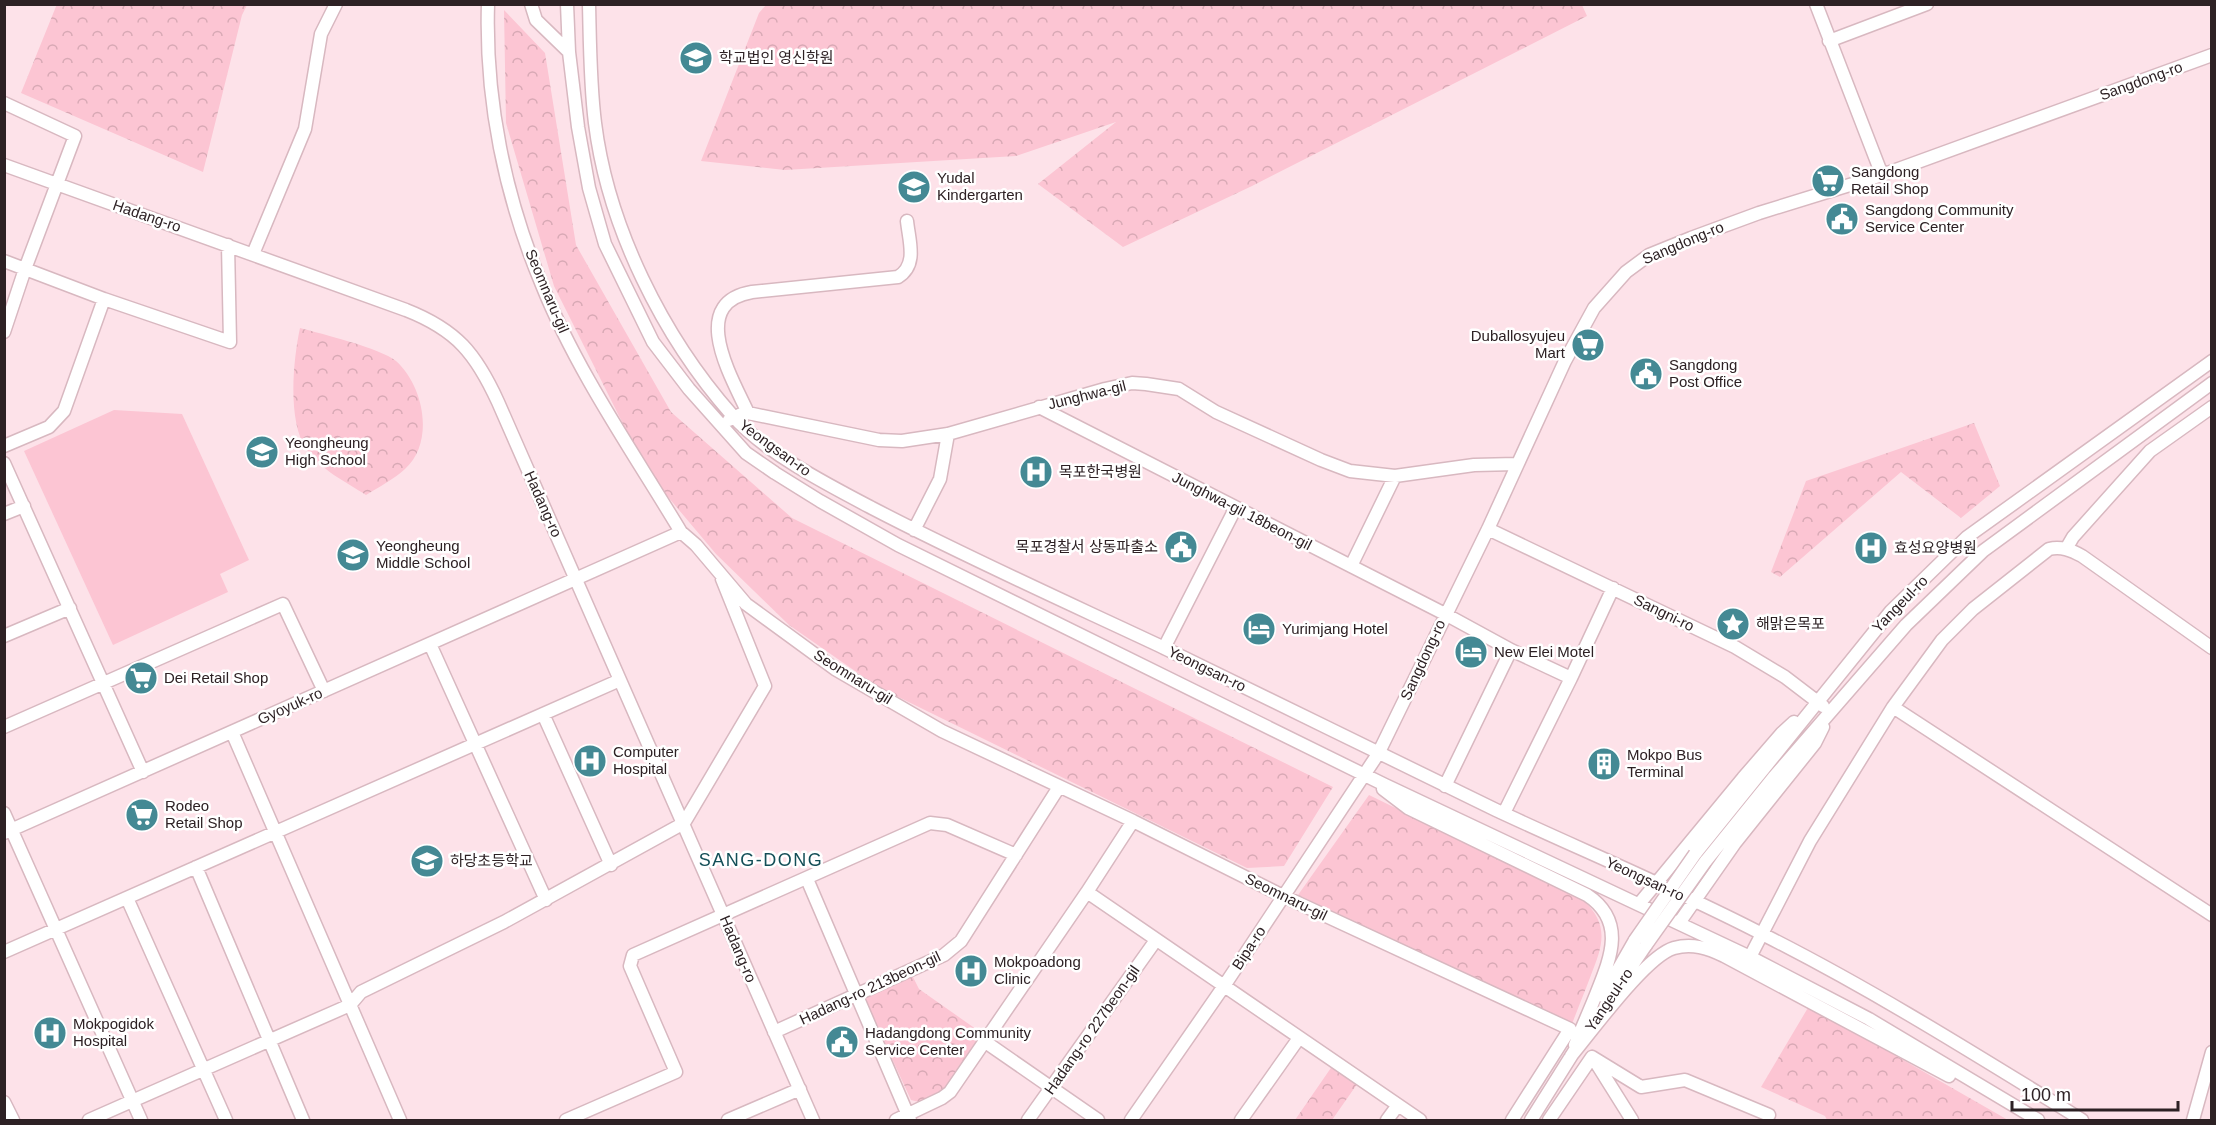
<svg xmlns="http://www.w3.org/2000/svg" width="2216" height="1125" font-family="Arial,'Noto Sans KR',sans-serif">
<style>
.forest{fill:url(#forest-crowns)}
.garden{fill:#fcc5d3}
.lines{fill:none;stroke-linecap:round;stroke-linejoin:round}
.minor-casing{stroke:#d8b8c0;stroke-width:15}
.minor{stroke:#fff;stroke-width:12}
.minor-bridge-casing{stroke:#d8b8c0;stroke-width:15;stroke-linecap:butt}
.minor-bridge{stroke:#fff;stroke-width:12}
.labels{text-anchor:middle;stroke-width:5;stroke-linejoin:round;paint-order:stroke}
.poi-label{font-size:15px;fill:#2d2124;stroke:#fff;text-anchor:start}
.street-label{font-size:15px;fill:#2d2124;stroke:#fff}
.quarter-label{font-size:18px;letter-spacing:1.5px;fill:#134e57;stroke:#fff}
</style>
<defs>
<pattern id="forest-crowns" width="20" height="18" patternUnits="userSpaceOnUse" patternTransform="scale(1.5)"><rect width="20" height="18" fill="#fcc5d3"/><path d="M2 6a3 3 0 1 1 6 0M12 15a3 3 0 1 1 6 0" fill="none" stroke="#d8a9b5"/></pattern>
</defs>
<rect width="100%" height="100%" fill="#fde2e9"/>
<path class="forest" d="M57,4L247,5L242,15L203,172L21,93Z
M1582,5L1587,16L1252,186L1123,247L1038,184L1116,122L1016,156L785,170L701,161L759,13L766,5Z
M504,10L545,53L576,245L671,412L792,518L1333,787L1284,866L1247,868L878,687L789,625L716,554L647,472L554,286L506,123Z
M300,328C322,334 380,348 396,361C424,386 435,442 405,469C394,479 379,487 366,495C346,482 321,470 307,450C287,423 293,360 300,328Z
M1974,423L2000,486L1961,518L1901,472L1780,577L1771,572L1806,481Z
M1369,795L1582,899C1610,924 1603,945 1591,975C1585,991 1578,1008 1572,1024L1298,895Z
M912,975L919,989L983,1034L942,1092L919,1102L911,1100L865,1000L866,994Z
M1809,1006L2008,1120H1827L1825,1116L1761,1087Z
M1335,1062L1360,1080L1332,1120H1295Z"/>
<path class="garden" d="M114,410L182,414L249,560L220,574L228,592L113,645L24,451Z"/>
<g class="lines">
<defs>
<path id="minor" d="M488,4C485,100 505,197 542,285C577,372 633,452 681,532L696,545L746,604L835,669L942,731L1133,821L1283,896L1570,1029L1512,1120
M531,4L536,20L569,52
M567,4L569,52L578,127L589,188L605,244L653,342L689,389L746,453L775,473L820,501L898,545L1385,785L1750,957L1869,1019L2038,1120
M589,4C590,44 590,84 595,123C608,227 663,337 732,415C764,452 828,485 872,508C966,557 1062,600 1158,645C1271,699 1383,756 1496,810C1586,852 1678,890 1766,936C1875,991 1978,1056 2082,1120
M1816,4L1882,175
M1829,41L1927,4
M4,103L75,136L25,269L4,332
M4,165L406,310C457,330 476,354 498,402L813,1120
M253,254L305,129L321,34L336,4
M4,261L104,299L230,342L228,245
M1039,407L1445,614L1511,650L1571,678
M748,413C732,378 687,303 752,292L898,277C918,265 909,241 907,221
M729,420L741,414L748,413L879,440L902,441L948,434L1105,389L1132,383L1146,384L1179,389L1216,412L1321,460L1350,471L1395,476L1474,465L1516,464
M4,446L49,427L64,411L104,299
M4,463L143,772
M4,514L24,506
M1488,529L1735,647L1785,677L1823,706
M914,530L940,479L948,434
M2066,549L2073,537L2150,451L2212,407
M1351,566L1395,476
M4,636L70,608
M430,644L546,900
M1164,648L1235,509
M1893,707L2212,915
M543,714L611,865
M4,727L283,604L324,691
M232,732L400,1120
M1445,786L1511,650
M1383,789L1408,808L1587,895C1626,921 1611,957 1597,992C1590,1010 1582,1027 1575,1045
M4,813L141,1120
M1504,813L1571,678L1613,588
M4,833L681,532
M1695,854L1891,611L1967,537L2212,361
M1705,862L1773,778L1906,625L1983,551L2212,383
M196,867L303,1120
M807,879L910,1120
M1087,892L1420,1120
M127,898L226,1120
M1639,904L1743,778L1782,733L1794,722
M1679,923L1735,843L1815,743L1823,727
M4,952L620,680
M1750,957L1810,841L1893,707L1942,640L1973,609L2049,549C2061,546 2071,550 2082,556L2212,648
M1603,996L1635,940
M1608,1001L1646,945
M774,1032L944,955L961,941L1059,787
M984,1041L1098,1120
M1571,1056C1592,1031 1646,956 1674,948C1692,943 1708,948 1724,956L1949,1076
M1592,1057L1641,1087L1685,1080L1769,1115
M1595,1061L1632,1120
M4,1102L13,1120
M89,1120L350,1005L361,992L504,922L684,823L765,686L722,579
M566,1120L676,1072L630,966L633,955L930,823L947,825L1016,855
M728,1120L800,1089
M896,1120L942,1098L950,1092L1087,892L1133,821
M1028,1120L1156,940
M1131,1120L1224,986L1378,754L1488,529L1565,361L1594,308L1626,272L1649,255L1691,238L1759,213L1882,175L2212,55
M1241,1120L1299,1038
M1387,1120L1398,1105
M1531,1120L1575,1050
M1549,1120L1592,1057
M2193,1120L2212,1052"/>
</defs>
<use href="#minor" class="minor-casing"/>
<use href="#minor" class="minor"/>
<defs>
<path id="minor-bridge" d="M1635,940L1695,854
M1646,945L1705,862"/>
</defs>
<use href="#minor-bridge" class="minor-bridge-casing"/>
<use href="#minor-bridge" class="minor-bridge"/>
</g>
<defs>
<symbol id="school-disc" viewBox="-11 -11 22 22"><circle r="9.5" fill="#448994" stroke="#fff"/><path d="M0-5L7-2L0 1L-7-2ZM-4 1L0 2.5L4 1V4Q0 6-4 4Z" fill="#fff"/></symbol>
<symbol id="supermarket-disc" viewBox="-11 -11 22 22"><circle r="9.5" fill="#448994" stroke="#fff"/><path d="M-6-5.5h2.5l.6 2H6L4.5 2H-2.5L-4.4-4H-6ZM-1.5 3.2a1.3 1.3 0 1 0 .1 0ZM3 3.2a1.3 1.3 0 1 0 .1 0Z" fill="#fff"/></symbol>
<symbol id="civic-disc" viewBox="-11 -11 22 22"><circle r="9.5" fill="#448994" stroke="#fff"/><path d="M-.6-6.5H3V-4.5H.6V-3L4-1V1h2V6H-6V1h2V-1L-.6-3ZM-1.2 2.5V6h2.4V2.5Z" fill="#fff"/></symbol>
<symbol id="hospital-disc" viewBox="-11 -11 22 22"><circle r="9.5" fill="#448994" stroke="#fff"/><path d="M-5-5h3v3.5h4V-5h3V5h-3V1.5h-4V5h-3Z" fill="#fff"/></symbol>
<symbol id="sight-disc" viewBox="-11 -11 22 22"><circle r="9.5" fill="#448994" stroke="#fff"/><path d="M0-6L1.8-2.2L6-1.7L2.9 1.2L3.7 5.4L0 3.3L-3.7 5.4L-2.9 1.2L-6-1.7L-1.8-2.2Z" fill="#fff"/></symbol>
<symbol id="hotel-disc" viewBox="-11 -11 22 22"><circle r="9.5" fill="#448994" stroke="#fff"/><path d="M-6-4.5h1.5V1H6V5H4.5V3h-9V5H-6ZM-4 0a1.8 1.8 0 1 1 3.6 0ZM.5 0V-2.5h3Q6-2.5 6 0Z" fill="#fff"/></symbol>
<symbol id="building-disc" viewBox="-11 -11 22 22"><circle r="9.5" fill="#448994" stroke="#fff"/><path d="M-4-6H4V6H1V3H-1V6H-4ZM-2.5-4.3h1.7v1.8h-1.7ZM.8-4.3h1.7v1.8H.8ZM-2.5-1h1.7V.8h-1.7ZM.8-1h1.7V.8H.8Z" fill="#fff"/></symbol>
</defs>
<g fill-rule="evenodd">
<use href="#school-disc" x="677" y="39" width="38" height="38"/>
<use href="#supermarket-disc" x="1809" y="162" width="38" height="38"/>
<use href="#school-disc" x="895" y="168" width="38" height="38"/>
<use href="#civic-disc" x="1823" y="200" width="38" height="38"/>
<use href="#supermarket-disc" x="1569" y="326" width="38" height="38"/>
<use href="#civic-disc" x="1627" y="355" width="38" height="38"/>
<use href="#school-disc" x="243" y="433" width="38" height="38"/>
<use href="#hospital-disc" x="1017" y="453" width="38" height="38"/>
<use href="#civic-disc" x="1162" y="528" width="38" height="38"/>
<use href="#hospital-disc" x="1852" y="529" width="38" height="38"/>
<use href="#school-disc" x="334" y="536" width="38" height="38"/>
<use href="#sight-disc" x="1714" y="605" width="38" height="38"/>
<use href="#hotel-disc" x="1240" y="610" width="38" height="38"/>
<use href="#hotel-disc" x="1452" y="633" width="38" height="38"/>
<use href="#supermarket-disc" x="122" y="659" width="38" height="38"/>
<use href="#hospital-disc" x="571" y="742" width="38" height="38"/>
<use href="#building-disc" x="1585" y="745" width="38" height="38"/>
<use href="#supermarket-disc" x="123" y="796" width="38" height="38"/>
<use href="#school-disc" x="408" y="842" width="38" height="38"/>
<use href="#hospital-disc" x="952" y="952" width="38" height="38"/>
<use href="#hospital-disc" x="31" y="1014" width="38" height="38"/>
<use href="#civic-disc" x="823" y="1023" width="38" height="38"/>
</g>
<g class="labels">
<g class="poi-label">
<text x="719" y="63">학교법인 영신학원</text>
<text x="1851" y="177">Sangdong<tspan x="1851" dy="17">Retail Shop</tspan></text>
<text x="937" y="183">Yudal<tspan x="937" dy="17">Kindergarten</tspan></text>
<text x="1865" y="215">Sangdong Community<tspan x="1865" dy="17">Service Center</tspan></text>
<text x="1565" y="341" text-anchor="end">Duballosyujeu<tspan x="1565" dy="17">Mart</tspan></text>
<text x="1669" y="370">Sangdong<tspan x="1669" dy="17">Post Office</tspan></text>
<text x="285" y="448">Yeongheung<tspan x="285" dy="17">High School</tspan></text>
<text x="1059" y="477">목포한국병원</text>
<text x="376" y="551">Yeongheung<tspan x="376" dy="17">Middle School</tspan></text>
<text x="1158" y="552" text-anchor="end">목포경찰서 상동파출소</text>
<text x="1894" y="553">효성요양병원</text>
<text x="1756" y="629">해맑은목포</text>
<text x="1282" y="634">Yurimjang Hotel</text>
<text x="1494" y="657">New Elei Motel</text>
<text x="164" y="683">Dei Retail Shop</text>
<text x="613" y="757">Computer<tspan x="613" dy="17">Hospital</tspan></text>
<text x="1627" y="760">Mokpo Bus<tspan x="1627" dy="17">Terminal</tspan></text>
<text x="165" y="811">Rodeo<tspan x="165" dy="17">Retail Shop</tspan></text>
<text x="450" y="866">하당초등학교</text>
<text x="994" y="967">Mokpoadong<tspan x="994" dy="17">Clinic</tspan></text>
<text x="73" y="1029">Mokpogidok<tspan x="73" dy="17">Hospital</tspan></text>
<text x="865" y="1038">Hadangdong Community<tspan x="865" dy="17">Service Center</tspan></text>
</g>
<g class="street-label">
<text transform="translate(2141 81) rotate(-20)" y="5">Sangdong-ro</text>
<text transform="translate(147 216) rotate(19)" y="5">Hadang-ro</text>
<text transform="translate(1683 243) rotate(-23)" y="5">Sangdong-ro</text>
<text transform="translate(547 291) rotate(67)" y="5">Seomnaru-gil</text>
<text transform="translate(1087 395) rotate(-14)" y="5">Junghwa-gil</text>
<text transform="translate(775 448) rotate(36)" y="5">Yeongsan-ro</text>
<text transform="translate(543 504) rotate(66)" y="5">Hadang-ro</text>
<text transform="translate(1242 511) rotate(27)" y="5">Junghwa-gil 18beon-gil</text>
<text transform="translate(1900 604) rotate(-46)" y="5">Yangeul-ro</text>
<text transform="translate(1664 613) rotate(26)" y="5">Sangni-ro</text>
<text transform="translate(1423 660) rotate(-65)" y="5">Sangdong-ro</text>
<text transform="translate(1207 669) rotate(26)" y="5">Yeongsan-ro</text>
<text transform="translate(853 677) rotate(32)" y="5">Seomnaru-gil</text>
<text transform="translate(290 706) rotate(-24)" y="5">Gyoyuk-ro</text>
<text transform="translate(1645 879) rotate(25)" y="5">Yeongsan-ro</text>
<text transform="translate(1286 897) rotate(26)" y="5">Seomnaru-gil</text>
<text transform="translate(1249 948) rotate(-57)" y="5">Bipa-ro</text>
<text transform="translate(738 949) rotate(67)" y="5">Hadang-ro</text>
<text transform="translate(870 988) rotate(-25)" y="5">Hadang-ro 213beon-gil</text>
<text transform="translate(1609 1000) rotate(-56)" y="5">Yangeul-ro</text>
<text transform="translate(1092 1030) rotate(-55)" y="5">Hadang-ro 227beon-gil</text>
</g>
<g class="quarter-label">
<text x="761" y="866">SANG-DONG</text>
</g>
</g>
<rect width="2216" height="1125" fill="none" stroke="#2d2124" stroke-width="12"/>
<path d="M2012 1101v9h166v-9" fill="none" stroke="#2d2124" stroke-width="3"/>
<text x="2021" y="1101" font-size="18" fill="#2d2124" stroke="#ffffff" stroke-width="4.5" paint-order="stroke">100 m</text>
</svg>
